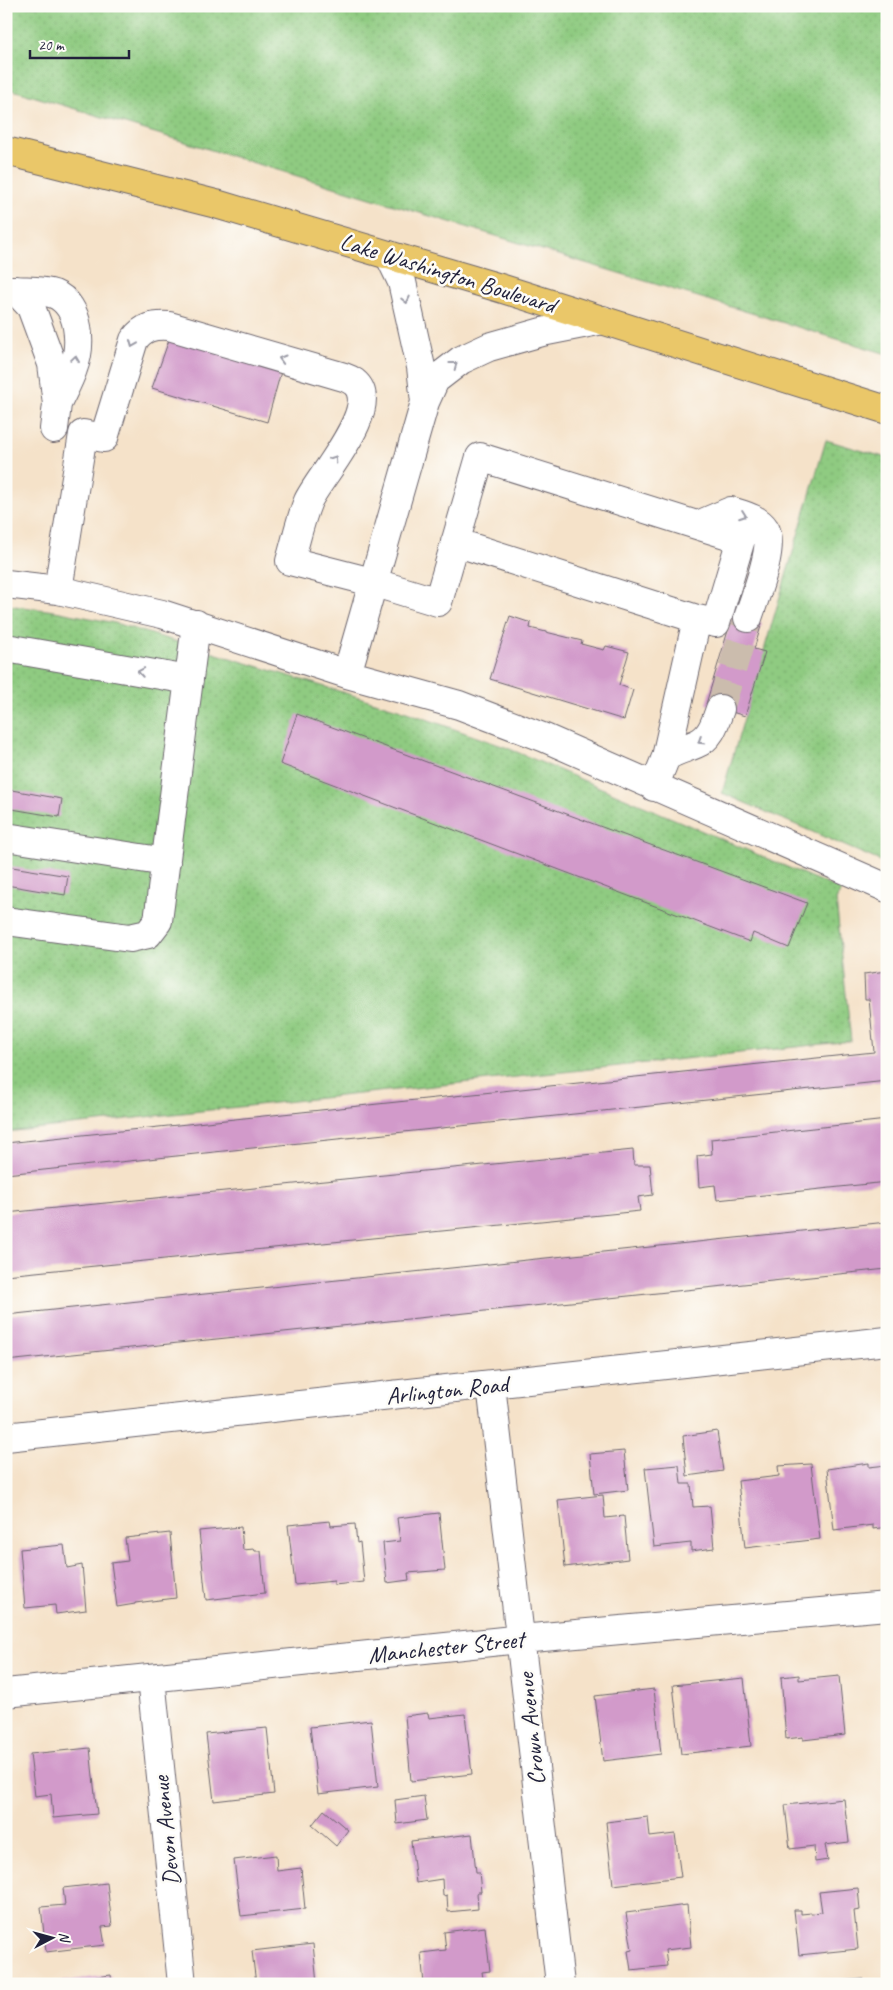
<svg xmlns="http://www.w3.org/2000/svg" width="893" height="1990" font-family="Caveat,sans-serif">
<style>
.grass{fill:url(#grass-dots);stroke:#58765e}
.building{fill:#d29aca}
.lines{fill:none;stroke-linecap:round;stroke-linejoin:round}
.minor-tunnel{stroke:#cbbcad;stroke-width:28;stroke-dasharray:28 14;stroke-linecap:butt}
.minor-casing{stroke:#6c656d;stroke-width:30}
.major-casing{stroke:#6c656d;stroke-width:30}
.minor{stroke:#fff;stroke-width:28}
.major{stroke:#eac769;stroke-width:28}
.oneway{stroke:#9c9ca7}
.labels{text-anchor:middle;stroke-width:5;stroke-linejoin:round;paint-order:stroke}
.street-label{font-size:24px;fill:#22223b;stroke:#fdfcf7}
</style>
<defs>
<pattern id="grass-dots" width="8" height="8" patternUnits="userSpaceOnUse" patternTransform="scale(1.25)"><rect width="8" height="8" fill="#8fcb81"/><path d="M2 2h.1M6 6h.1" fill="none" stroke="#7bae70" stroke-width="1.8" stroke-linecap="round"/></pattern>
</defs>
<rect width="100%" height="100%" fill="#fdfcf7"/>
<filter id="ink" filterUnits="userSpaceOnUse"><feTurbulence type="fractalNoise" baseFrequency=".02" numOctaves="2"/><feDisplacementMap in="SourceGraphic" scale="10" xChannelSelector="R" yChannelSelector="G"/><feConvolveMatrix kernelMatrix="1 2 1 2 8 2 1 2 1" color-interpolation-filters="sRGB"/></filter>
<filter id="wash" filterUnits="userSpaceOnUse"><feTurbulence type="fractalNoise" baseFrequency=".0096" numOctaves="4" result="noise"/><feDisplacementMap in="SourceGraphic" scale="20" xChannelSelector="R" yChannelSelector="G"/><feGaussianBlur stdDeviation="1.12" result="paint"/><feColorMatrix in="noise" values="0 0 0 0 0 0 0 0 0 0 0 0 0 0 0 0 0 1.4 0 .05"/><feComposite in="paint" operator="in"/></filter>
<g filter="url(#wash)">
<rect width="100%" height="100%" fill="#f5e2c9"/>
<path class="grass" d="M6,6H887V354L6,88Z
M826,440L887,458V864L722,793Z
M6,605L55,611L115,623L398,709L505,747L841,890L836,900L851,1041L6,1132Z"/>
<g id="blocks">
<path class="building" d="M170,337L282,368L267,422L152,388Z
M733,614L762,623L754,649L765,652L745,716L706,704Z
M510,616L531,623L530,628L582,641L581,644L604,650L606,646L629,652L619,685L633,690L624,720L490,679Z
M297,714L807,903L789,948L753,933L750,942L280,764Z
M6,789L62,799L59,817L6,808Z
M6,866L68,876L65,895L6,885Z
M886,971L887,1081L6,1174V1143L874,1052L869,999H865L864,974Z
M887,1120V1182L717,1200L715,1185L699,1187L697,1156L712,1154L711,1139Z
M633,1150L634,1165H650L653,1195L638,1197L640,1211L6,1275V1213Z
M887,1222V1269L6,1361V1315Z
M717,1431L723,1471L687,1476L683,1436Z
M624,1451L628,1490L594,1494L590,1454Z
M869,1463V1467L887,1465V1527L873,1529V1525L834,1530L827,1469Z
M811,1464L820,1539L745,1548L738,1481L779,1476L778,1466Z
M679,1465L681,1484H691L693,1507L710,1506L714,1548L691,1551V1543L654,1547L645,1468Z
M603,1495L605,1518L624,1516L628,1559L565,1567L558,1500Z
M439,1513L445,1570L408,1573L409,1580L387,1583L383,1543L400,1541L397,1518Z
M330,1521L331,1526L355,1524L357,1543L360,1542L364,1582L334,1585V1581L295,1585L288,1525Z
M241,1527L243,1550L254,1549L255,1551H261L265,1593L206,1600L199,1531Z
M170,1533L176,1598L135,1603V1604L117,1607L111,1563L128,1561L125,1538Z
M64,1545L67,1568L82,1565L86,1610L56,1614L55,1605L25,1608L20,1549Z
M799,1675V1680L839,1676L845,1735L803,1740V1737L786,1739L781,1677Z
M744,1678L751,1746L681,1754L673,1685Z
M654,1689L661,1754L603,1761L595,1696Z
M428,1713L429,1718L465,1714L472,1774L411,1781L405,1716Z
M371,1720L378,1787L318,1794L310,1727Z
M267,1728L274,1794L214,1801L206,1734Z
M90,1748L97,1814L53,1818L51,1794L35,1796L30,1754Z
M424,1796L427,1820L397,1824L395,1800Z
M844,1799L849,1842L825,1845L828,1860L815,1862L814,1846L790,1849L785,1805Z
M324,1810L348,1830L336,1846L312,1825Z
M648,1817L650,1837L675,1834L681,1877L613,1885L606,1822Z
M472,1834L476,1872H479L481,1892H477L478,1909L448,1912L447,1895L443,1896L442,1879L416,1883L411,1841Z
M276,1855L277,1871L301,1868L305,1909L241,1916L234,1860Z
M107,1883L112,1926L102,1927L105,1945L46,1952L41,1907L65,1905L63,1888Z
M858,1888L860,1910L854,1911L858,1949L799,1955L794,1910H801V1914L822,1912L819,1892Z
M687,1905L691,1947L665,1950L667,1966L631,1970L628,1951L632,1950L626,1913Z
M485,1927L490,1971L482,1972L484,1984H424L421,1953L446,1950L444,1932Z
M313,1944L317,1984H256L252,1951Z
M111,1975L112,1984H50V1983Z
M863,1979V1984H826V1982Z"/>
</g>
</g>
<g filter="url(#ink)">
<use href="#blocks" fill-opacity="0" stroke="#6c656d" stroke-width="1"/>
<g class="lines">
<path class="minor-tunnel" d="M720,709L748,618"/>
<defs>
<path id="minor" d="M389,255L402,282L421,367L425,402
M6,290H15L31,307L52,364L57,404L54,429
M15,290C27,291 43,290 54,294C81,305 82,346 73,369C69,381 62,393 57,404
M698,525L731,511C743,515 758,518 765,529C776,545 754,599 748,618
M6,584L58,590L162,614L347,674L425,402L435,380L461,360L489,347L542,332L603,320
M58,590L83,434L104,438L134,340C143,327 153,325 169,326L344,377C347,378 351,380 354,382C384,406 319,477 308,501C300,520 296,541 290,561L372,582L438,602L480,457L741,539L716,623L697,619L455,542
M6,648L189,680
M347,674L459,705L545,738L887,888
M666,757C676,750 685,749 696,744C711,738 715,723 720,709
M654,787L666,757L697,619
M6,837L166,862
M6,921L130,938L148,934L158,921L196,624
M491,1385L560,1984
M6,1437L887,1341
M151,1678L182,1984
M6,1693L521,1639L887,1606"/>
<path id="major" d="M6,151L216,204L500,288L887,410"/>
</defs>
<use href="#minor" class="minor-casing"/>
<use href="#major" class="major-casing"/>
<use href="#minor" class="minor"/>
<use href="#major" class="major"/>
</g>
<defs><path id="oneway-chevron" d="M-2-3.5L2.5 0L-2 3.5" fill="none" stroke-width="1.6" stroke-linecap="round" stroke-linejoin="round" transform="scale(1.25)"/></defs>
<g class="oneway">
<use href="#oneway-chevron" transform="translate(406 300) rotate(77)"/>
<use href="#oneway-chevron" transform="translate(133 344) rotate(112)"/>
<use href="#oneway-chevron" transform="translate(75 359) rotate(-82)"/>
<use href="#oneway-chevron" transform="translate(282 359) rotate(-164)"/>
<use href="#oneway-chevron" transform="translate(454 365) rotate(-37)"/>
<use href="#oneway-chevron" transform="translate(334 459) rotate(-57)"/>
<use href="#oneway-chevron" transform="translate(743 515) rotate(20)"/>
<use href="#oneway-chevron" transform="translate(141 672) rotate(-170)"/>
<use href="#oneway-chevron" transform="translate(701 741) rotate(148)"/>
</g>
</g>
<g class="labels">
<g class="street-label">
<text transform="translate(448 273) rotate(17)" y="8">Lake Washington Boulevard</text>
<text transform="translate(447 1390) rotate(-6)" y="8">Arlington Road</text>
<text transform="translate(446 1647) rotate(-6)" y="8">Manchester Street</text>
<text transform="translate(531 1729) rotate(-96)" y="8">Crown Avenue</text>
<text transform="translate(166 1831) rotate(-96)" y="8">Devon Avenue</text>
</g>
</g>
<rect width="893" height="1990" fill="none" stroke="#fdfcf7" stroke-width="25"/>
<g transform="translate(52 1938) rotate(84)" stroke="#fdfcf7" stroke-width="4" paint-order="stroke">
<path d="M0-4L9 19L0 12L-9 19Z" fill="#22223b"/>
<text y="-8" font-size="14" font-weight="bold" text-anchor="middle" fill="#22223b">N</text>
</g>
<path d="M30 50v8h99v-8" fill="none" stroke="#22223b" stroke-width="2.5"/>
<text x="38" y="50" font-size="15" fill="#22223b" stroke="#fdfcf7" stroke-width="4" paint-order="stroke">20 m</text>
</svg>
